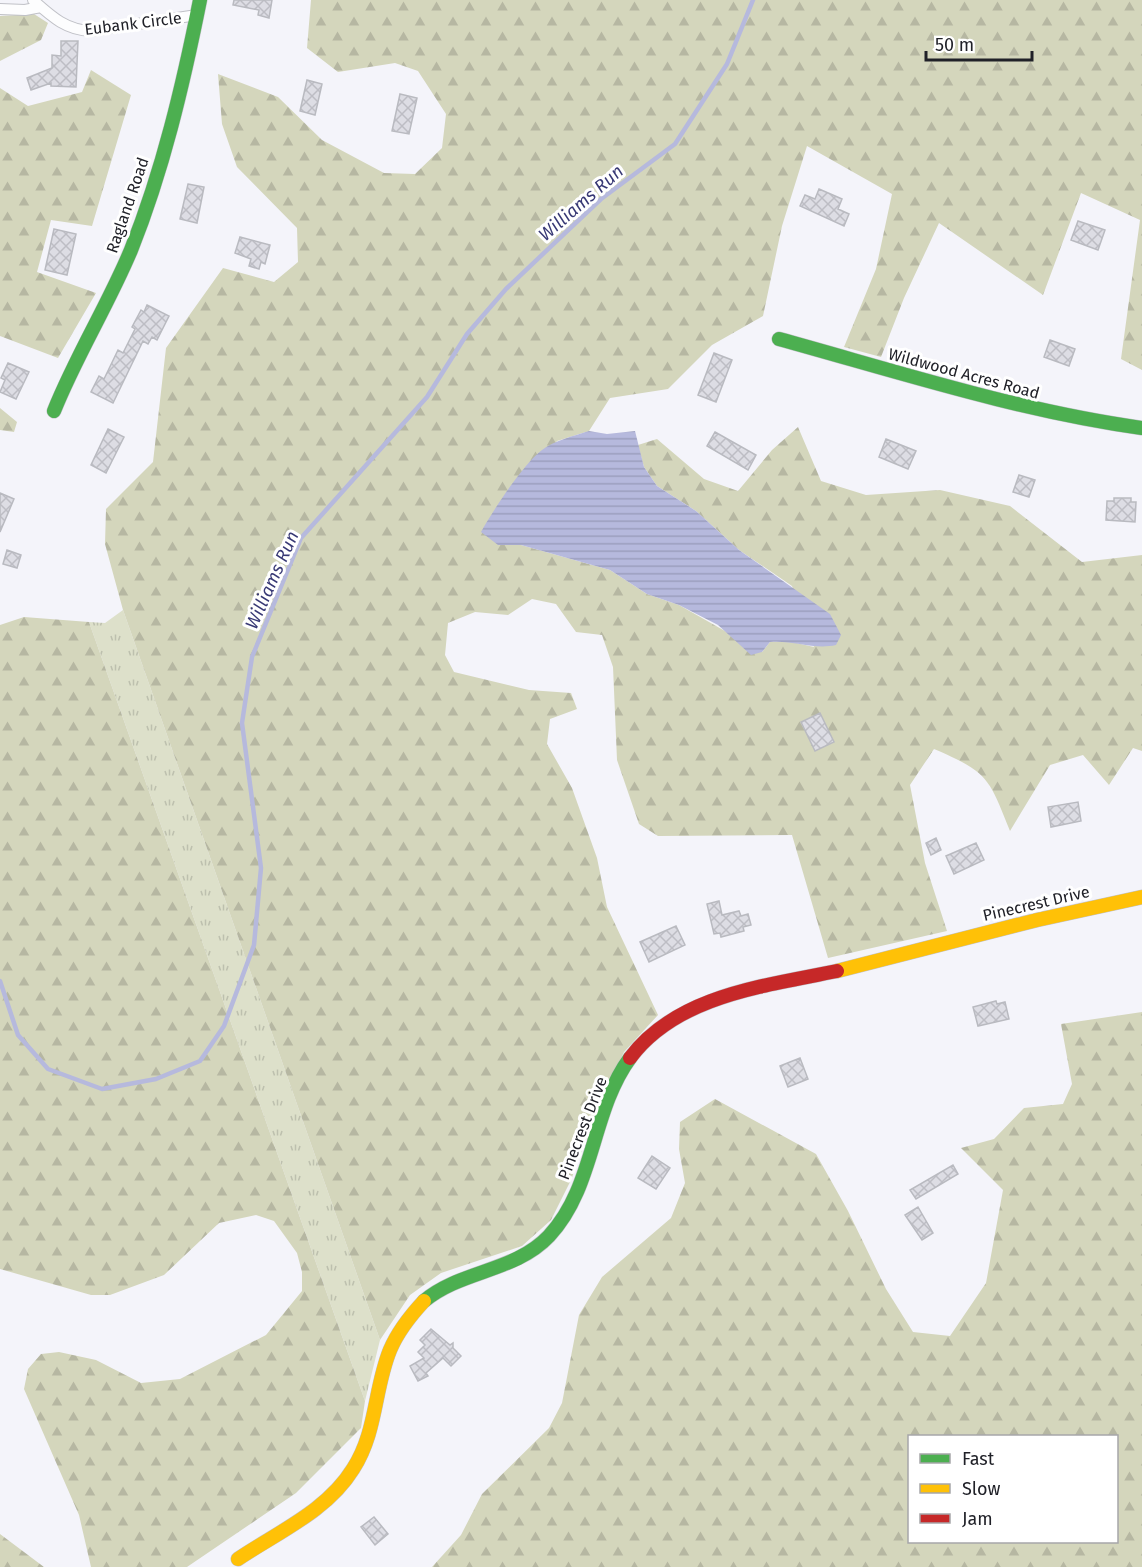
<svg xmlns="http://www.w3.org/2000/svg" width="1142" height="1567" font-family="'Fira Sans',sans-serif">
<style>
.grass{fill:url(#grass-tufts)}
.forest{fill:url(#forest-firs);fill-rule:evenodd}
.water{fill:url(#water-rules)}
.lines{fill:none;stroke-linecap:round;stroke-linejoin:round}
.stream{stroke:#b6b9dd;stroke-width:4.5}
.building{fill:url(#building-cross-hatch);stroke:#b9bac0;stroke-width:1.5}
.street-casing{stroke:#c0c1c7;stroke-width:12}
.fast-casing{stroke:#c0c1c7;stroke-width:15}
.slow-casing{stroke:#c0c1c7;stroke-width:15}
.jam-casing{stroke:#c0c1c7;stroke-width:15}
.street{stroke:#fdfdfe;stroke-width:10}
.fast{stroke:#4caf50;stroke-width:14}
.slow{stroke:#ffc107;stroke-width:14}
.jam{stroke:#c62828;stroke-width:14}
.labels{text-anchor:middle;stroke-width:6;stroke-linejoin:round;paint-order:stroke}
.street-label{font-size:16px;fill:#202128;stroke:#fff}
.water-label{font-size:18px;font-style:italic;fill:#383975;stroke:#fff}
</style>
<defs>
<pattern id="grass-tufts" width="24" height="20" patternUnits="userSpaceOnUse" patternTransform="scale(1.5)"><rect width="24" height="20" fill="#dde0ca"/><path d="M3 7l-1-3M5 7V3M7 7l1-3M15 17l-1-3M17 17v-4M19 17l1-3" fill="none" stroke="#bdc0ae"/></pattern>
<pattern id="forest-firs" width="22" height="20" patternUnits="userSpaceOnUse" patternTransform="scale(1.5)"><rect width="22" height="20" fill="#d4d6bc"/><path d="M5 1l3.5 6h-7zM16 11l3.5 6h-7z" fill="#b6b7a2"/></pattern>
<pattern id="water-rules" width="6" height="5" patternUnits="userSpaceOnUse" patternTransform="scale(1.5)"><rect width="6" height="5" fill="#b6b9dd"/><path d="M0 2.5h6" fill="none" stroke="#9c9fbe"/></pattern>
<pattern id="building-cross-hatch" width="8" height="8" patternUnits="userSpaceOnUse" patternTransform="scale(1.5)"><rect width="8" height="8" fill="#dddde4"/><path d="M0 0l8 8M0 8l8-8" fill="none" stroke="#bdbdc4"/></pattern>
</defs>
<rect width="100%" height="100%" fill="#f4f4fa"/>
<path class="grass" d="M123,610L380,1340L365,1401L89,622L105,623Z"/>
<path class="forest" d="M311,0H1142V370L1121,359L1140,220L1081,193L1043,295L939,223L904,298L881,357L844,347L876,269L892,194L807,146L782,226L763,316L712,345L668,389L610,398L589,431L557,441L498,545H521L610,570L647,594L679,605L762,652L770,642H792L814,647L792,586L739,550L696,511L657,486L644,467L638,445L657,439L704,479L738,491L772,450L798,427L821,481L866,495L940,490L1010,506L1082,562L1142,555V751L1133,748L1109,785L1083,755L1050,765L1010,831C989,778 988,772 934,749L910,785L925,863L947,931L828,958L792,835L658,836L639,824L617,760L613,667L602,635L576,632L556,604L532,599L508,615L475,612L448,623L445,655L454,672L529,690L571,693L577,709L550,719L547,744L572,788L597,858L607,907L658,1015L624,1052L598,1107L571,1180L551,1220L522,1246L441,1273L410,1295L380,1340L123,610L105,544L106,509L153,462L166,348L223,268L274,282L298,262L297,228L237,167L222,124L218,74L278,97L322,140L384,173L415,174L442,148L446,114L418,71L395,63L338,72L307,48Z
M34,14L48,23L41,40L0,61V16Z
M91,70L131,95L92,226L51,220L37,272L96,293L58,358L0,336V88L28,106L82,92Z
M0,408L17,422L14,432L0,430Z
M24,617L89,622L365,1401L361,1428L296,1493L187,1567H91L79,1515L24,1389L28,1369L41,1354L59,1352L96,1360L141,1383L180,1379L266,1335L302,1291V1272L297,1253L274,1221L256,1215L219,1223L164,1275L110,1295H91L0,1269V625Z
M1142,1012V1567H432L461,1535L482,1494L549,1428L562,1403L579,1315L602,1277L671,1218L685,1183L679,1149L680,1122L715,1099L816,1154L848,1211L886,1289L913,1332L950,1336L986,1283L1003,1190L961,1148L994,1139L1024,1108L1063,1104L1072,1084L1061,1024ZM910,1436H1116V1542H910Z
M0,1534L44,1567H0Z"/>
<path class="water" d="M589,431L607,434L635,431L644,467L657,486L696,511L739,550L830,614L841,635L836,645C814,650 793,640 770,642L762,652L751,655L718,625L679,605L647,594L610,570L521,545H498L481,532C492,512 524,463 542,450C555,440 574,436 589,431Z"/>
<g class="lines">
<path class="stream" d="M0,981L18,1035L48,1069L102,1089L156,1079L200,1061L224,1026L254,945L261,868L242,723L252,657L301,538L427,397L467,334L506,289L601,199L675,144L727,64L753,0"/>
</g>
<path class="building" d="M234,0H272L269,18L258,15L259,10L233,5Z
M61,41H78L76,87L51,86V83L31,90L27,78L52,68V55L61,56Z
M307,80L322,84L315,115L300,111Z
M400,94L417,98L409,134L392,131Z
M188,184L204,187L197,223L180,219Z
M819,189L842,199L838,209L849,214L844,226L800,206L805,195L815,199Z
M1078,221L1105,230L1098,250L1071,240Z
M54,229L76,234L67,275L45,270Z
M240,237L270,245L265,264L261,262L259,269L249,266L251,259L235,253Z
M147,305L169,316L157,340L152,337L148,344L143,341L113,403L91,392L99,376L104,379L118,350L123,353L135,329L132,327L141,310L144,312Z
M1050,340L1075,349L1069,366L1044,357Z
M714,353L732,360L716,402L698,395Z
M8,363L29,372L16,399L0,392L5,380L1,378Z
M108,429L124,437L106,473L91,465Z
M715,432L756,455L748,470L707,446Z
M886,439L916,451L908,469L879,457Z
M1019,475L1035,480L1029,497L1013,492Z
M0,493L14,499L0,532Z
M1114,498H1131V502H1136L1135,522L1106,520L1107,501H1114Z
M7,550L21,555L17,568L3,564Z
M820,713L834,742L815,751L801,722Z
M1078,802L1081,821L1051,827L1048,807Z
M936,838L941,850L931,855L926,843Z
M976,843L984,860L954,874L946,856Z
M719,901L722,915L739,911L741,916L748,914L751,925L743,927L744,931L721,937L720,933L714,934L707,904Z
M676,926L685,945L649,962L640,942Z
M996,1001L997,1004L1005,1002L1009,1019L978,1026L973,1007Z
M800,1058L808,1079L788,1087L780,1066Z
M652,1156L670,1168L656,1189L638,1178Z
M953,1165L958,1174L916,1199L910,1190Z
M918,1207L933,1233L922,1240L905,1215Z
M431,1329L450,1345L453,1343V1348L461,1356L451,1366L443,1358L426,1373L428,1376L418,1381L410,1366L424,1358L418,1352L425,1345L420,1340Z
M374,1517L388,1534L375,1545L361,1527Z"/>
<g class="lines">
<defs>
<path id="street" d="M33,0C52,17 66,30 91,31L197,15
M0,9L25,10L41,7"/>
<path id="fast" d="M779,339C899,372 1019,411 1142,428
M54,411C76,356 108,305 131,250C163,170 183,85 200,0
M424,1301C461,1270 515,1272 549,1236C595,1187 591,1111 630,1058"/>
<path id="slow" d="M837,971L1037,920L1142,897
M238,1559C278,1532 327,1511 353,1469C377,1432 374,1389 390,1350C398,1331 410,1316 424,1301"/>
<path id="jam" d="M630,1058C677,995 765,986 837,971"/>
</defs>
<use href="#street" class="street-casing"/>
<use href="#fast" class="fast-casing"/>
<use href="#slow" class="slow-casing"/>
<use href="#jam" class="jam-casing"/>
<use href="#street" class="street"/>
<use href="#fast" class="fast"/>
<use href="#slow" class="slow"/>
<use href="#jam" class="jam"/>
</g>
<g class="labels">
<g class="street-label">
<text transform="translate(133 23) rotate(-7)" y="6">Eubank Circle</text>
<text transform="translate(127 205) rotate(-71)" y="6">Ragland Road</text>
<text transform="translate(964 373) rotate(15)" y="6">Wildwood Acres Road</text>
<text transform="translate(1036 903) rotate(-13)" y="6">Pinecrest Drive</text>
<text transform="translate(582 1128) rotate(-69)" y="6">Pinecrest Drive</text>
</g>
<g class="water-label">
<text transform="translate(581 203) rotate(-41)" y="6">Williams Run</text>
<text transform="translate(272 580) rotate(-66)" y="6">Williams Run</text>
</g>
</g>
<rect x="908" y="1435" width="210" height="108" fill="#ffffff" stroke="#a6a6a9" stroke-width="1.5"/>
<rect x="920" y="1454" width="30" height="9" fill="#4caf50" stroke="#a6a6a9" stroke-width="1.5"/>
<text x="962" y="1465" font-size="18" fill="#202128">Fast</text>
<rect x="920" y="1484" width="30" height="9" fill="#ffc107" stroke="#a6a6a9" stroke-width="1.5"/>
<text x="962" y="1495" font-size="18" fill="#202128">Slow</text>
<rect x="920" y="1514" width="30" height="9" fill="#c62828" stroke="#a6a6a9" stroke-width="1.5"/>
<text x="962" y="1525" font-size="18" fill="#202128">Jam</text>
<path d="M926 51v9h106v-9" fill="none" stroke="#202128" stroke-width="3"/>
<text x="935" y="51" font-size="18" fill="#202128" stroke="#ffffff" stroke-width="4.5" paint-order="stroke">50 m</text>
</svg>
